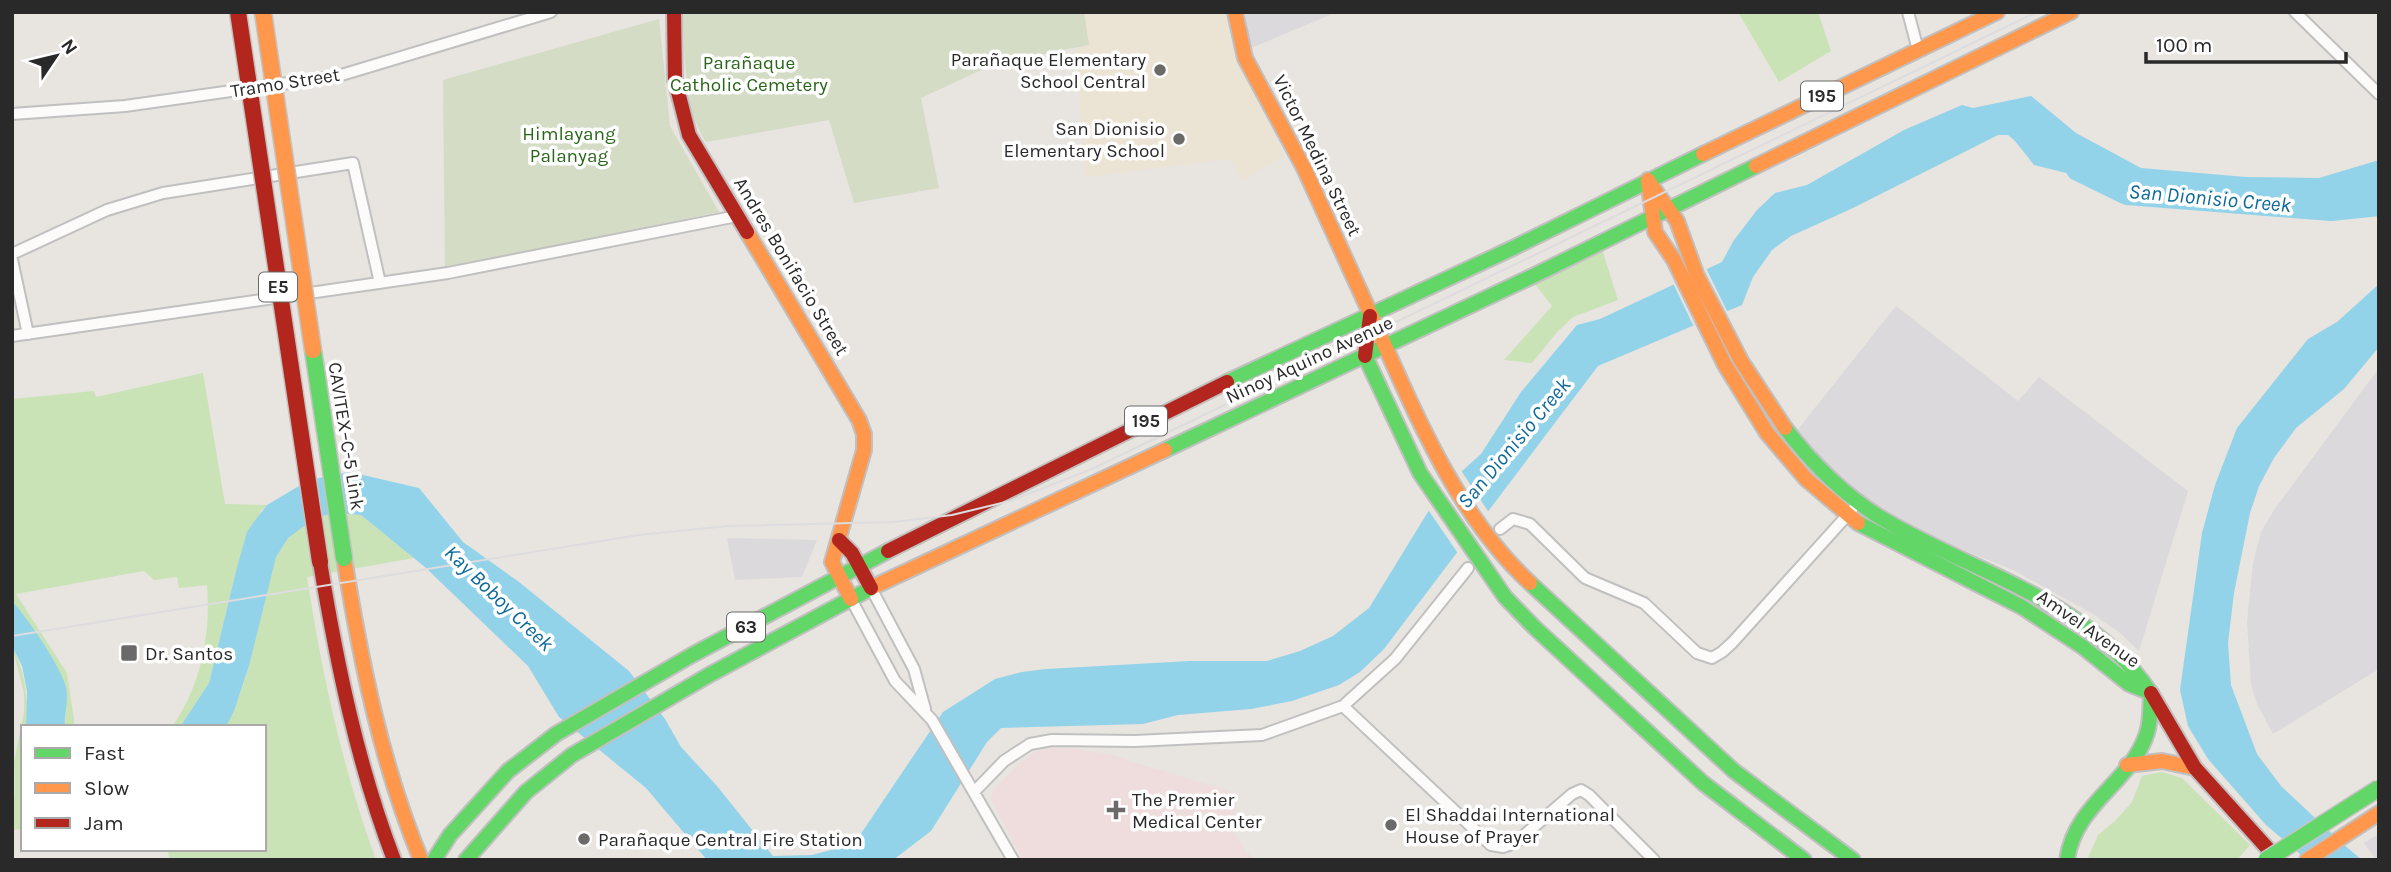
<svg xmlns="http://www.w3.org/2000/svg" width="2391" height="872" font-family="Karla,sans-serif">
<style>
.industrial{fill:#dbd9db}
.education{fill:#ebe3d3}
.medical{fill:#eedddc}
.green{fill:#c9e3b7}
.cemetery{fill:#d4dcc6}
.water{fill:#92d3ea}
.pier{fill:#e8e4df}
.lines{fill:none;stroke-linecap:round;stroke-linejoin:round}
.river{stroke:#92d3ea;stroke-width:24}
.street-casing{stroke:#c1c0c0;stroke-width:14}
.fast-casing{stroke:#c1c0c0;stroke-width:18}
.slow-casing{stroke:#c1c0c0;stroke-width:18}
.jam-casing{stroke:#c1c0c0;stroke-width:18}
.street{stroke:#fcfbfa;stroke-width:10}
.fast{stroke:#63d668;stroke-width:14}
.slow{stroke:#ff974d;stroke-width:14}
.jam{stroke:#b3261e;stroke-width:14}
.tram{stroke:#dddcde;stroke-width:2}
.fast-bridge-casing{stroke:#c4c3c1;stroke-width:19;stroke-linecap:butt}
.slow-bridge-casing{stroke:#c4c3c1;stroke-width:19;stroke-linecap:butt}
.jam-bridge-casing{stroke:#c4c3c1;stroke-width:19;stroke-linecap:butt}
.fast-bridge{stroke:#63d668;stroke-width:16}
.slow-bridge{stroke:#ff974d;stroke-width:16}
.jam-bridge{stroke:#b3261e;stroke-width:16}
.poi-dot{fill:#6c6a69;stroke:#fff;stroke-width:2.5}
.labels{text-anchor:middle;stroke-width:7;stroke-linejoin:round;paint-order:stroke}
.shield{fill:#fff;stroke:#696969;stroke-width:2}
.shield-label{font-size:18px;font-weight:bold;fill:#292929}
.poi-label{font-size:19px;fill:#292929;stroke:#fff;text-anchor:start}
.park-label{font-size:19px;fill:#296619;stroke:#fff}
.street-label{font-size:19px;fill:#292929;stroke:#fff}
.water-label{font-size:21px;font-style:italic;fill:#0d699a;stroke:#fff}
</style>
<rect width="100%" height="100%" fill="#e8e4df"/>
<path class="industrial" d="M1245,12H1337L1251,48Z
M1896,306L2018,401L2039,377L2188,491L2139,651L2119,632L2093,614L2013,570L1904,526L1844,485L1795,433Z
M2379,368V669L2273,734L2257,704L2251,685L2247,622L2253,563L2261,532L2274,510Z
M727,538L817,540L802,577L735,580Z
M2379,834V860H2376L2364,843Z"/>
<path class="education" d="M1084,12H1226L1230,41L1284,156L1243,180L1231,159L1086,177L1075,49L1089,45Z"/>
<path class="medical" d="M1070,748L1108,754L1238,794L1233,821L1235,835L1246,851L1255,860H1023L991,799L994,789L1018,765L1034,753L1043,749Z"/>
<path class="green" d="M1738,12H1818L1831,51L1779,82Z
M1602,249L1618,300L1573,317L1557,332L1532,363L1504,360L1552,306L1534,283Z
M203,373L225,504L267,505L261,511L236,571L209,683L180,727H172C201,685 211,635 207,585L179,588L177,577L154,580L144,571L16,594L67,673L75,727H65L66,706L63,679L45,647L12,601V399L94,391L96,397Z
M335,513L361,515L414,558L307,577C322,674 342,767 376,860H169L168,849H264V727H226C235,708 243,687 249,666C258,633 265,562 288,538C301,524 317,517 335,513Z
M12,646C26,676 28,694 26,727H23V829L12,830L15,786L14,762L24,712V693Z
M2161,772L2182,778L2250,845L2237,860H2087L2098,835L2115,821L2132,802L2142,776Z"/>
<path class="cemetery" d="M682,12H1084L1089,45L994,64L921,98L939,188L854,203L829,120L706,142C682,106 686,54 682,12Z
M659,19L670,126L719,212L445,268L443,80Z"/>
<path class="water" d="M2031,96L2076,133L2141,168L2246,177L2319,178L2379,160V209L2350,212L2305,204L2136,190L2034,165L2015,141L2008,135H1998L1853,208L1791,236L1772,250L1753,277L1742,305L1598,366L1384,649L1360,672L1339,685L1292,701L1251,709L1178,715L1143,724L1001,728L987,742L931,831L893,860H707L646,788L559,717L528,666L426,568L361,515L335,513L315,518L288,538L276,557L249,666L234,711L226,727H180L209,683L236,571L247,532L253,523L267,505L309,480L350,472L419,488L463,542L519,582L629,671L665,719L681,747L717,786L773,856L812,855L854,844L943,712L995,679L1022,672L1046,669L1190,661H1267L1300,651L1333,636L1369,608L1442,489L1481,454L1521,392L1577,325L1600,319L1722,262L1734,240L1757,210L1775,193L1807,185L1904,130L1962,105L1973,108Z
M2379,284V347L2344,389L2296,428L2274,458L2259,486L2250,513L2234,593L2228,643L2231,685L2257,754L2281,786L2343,844L2362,860H2307L2266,825L2208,759L2188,726L2180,690L2202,533L2215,485L2237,428L2308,339L2337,322Z
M12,601C27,617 61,667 66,687C69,700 64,714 65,727H26L27,691L22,666L12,646Z"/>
<path class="pier" d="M1705,266L1729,315L1695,329L1672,281Z
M1460,469L1490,514L1459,555L1427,508L1440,486Z"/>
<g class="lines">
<path class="river" d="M2078,169L2127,193L2331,209L2379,204"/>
<defs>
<path id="street" d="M1908,12L1918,50
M2295,12L2379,94
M12,114L125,106L338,76L551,12
M12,254L107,210L163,193L353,163L380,283
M12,260L28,334
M12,336L448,273L737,216
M1500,529L1513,519L1530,524L1585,578L1644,603L1697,653L1712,658L1722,652L1732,643L1852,510
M871,588L914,669L925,709
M851,599L895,681L932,720L1013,860
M1343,706L1491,845L1503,847L1515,843L1572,794L1581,790L1589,795L1654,860
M974,792L1004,761L1030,744L1052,740L1135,741L1262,735L1343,706L1395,659L1468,568"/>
<path id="fast" d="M1365,356L1420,473L1505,597L1534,627L1703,783L1804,860
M1227,382L1515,247L1703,154
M1785,428C1811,462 1842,493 1878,516C1969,572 2087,598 2150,692
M1165,450L1533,276L1756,166
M1858,523L2022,607L2083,647L2129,684L2151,693
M1530,583L1734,771L1853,860
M434,860L450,835L508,771L556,734L692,655L888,551
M466,860L526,792L572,755L709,675L873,587
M2067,860C2075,803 2131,783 2147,733C2151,721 2150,708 2151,695"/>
<path id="slow" d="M1235,12L1245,58L1304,168L1385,346
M1703,154L1997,12
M1756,166L2071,12
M1648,180L1655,232L1674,260L1725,365L1767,433L1806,479L1858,523
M1649,182L1677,221L1697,276L1741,361L1785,428
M747,232L859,420L864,434V450L832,562L851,599
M1385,346C1422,429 1462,520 1530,583
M344,558C361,662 381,763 421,860
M873,587L1165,450
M2127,765L2162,761L2195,768
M2307,860L2379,813"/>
<path id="jam" d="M674,12L675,80L689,135L747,232
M1365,356L1370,316
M839,540L852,553L871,588
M888,551L1227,382
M320,562C337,664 357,763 394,860
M2151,693L2195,768L2278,860"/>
</defs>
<use href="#street" class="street-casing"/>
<use href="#fast" class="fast-casing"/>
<use href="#slow" class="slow-casing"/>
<use href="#jam" class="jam-casing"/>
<use href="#street" class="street"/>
<use href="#fast" class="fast"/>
<use href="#slow" class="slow"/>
<use href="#jam" class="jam"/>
<path class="tram" d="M12,636L639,535L728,526L893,522L952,515L1010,501L1092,469L2037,12"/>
<defs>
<path id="fast-bridge" d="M313,350L344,558
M2266,860L2379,788"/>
<path id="slow-bridge" d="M263,12L313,350"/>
<path id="jam-bridge" d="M238,12L320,562"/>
</defs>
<use href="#fast-bridge" class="fast-bridge-casing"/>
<use href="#slow-bridge" class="slow-bridge-casing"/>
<use href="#jam-bridge" class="jam-bridge-casing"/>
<use href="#fast-bridge" class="fast-bridge"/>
<use href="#slow-bridge" class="slow-bridge"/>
<use href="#jam-bridge" class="jam-bridge"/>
</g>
<g class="poi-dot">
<circle cx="1160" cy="70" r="7"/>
<circle cx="1179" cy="139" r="7"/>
<rect x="120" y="644" width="18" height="18" rx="3.5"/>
<path d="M1112.5 799.5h7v7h7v7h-7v7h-7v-7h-7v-7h7z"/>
<circle cx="1391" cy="825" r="7"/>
<circle cx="584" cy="839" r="7"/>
</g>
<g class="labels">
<g class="shield">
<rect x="1801" y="81.5" width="42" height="29" rx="5"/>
<rect x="259" y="272.5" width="38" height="29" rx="5"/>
<rect x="1125" y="406.5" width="42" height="29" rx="5"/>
<rect x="727" y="612.5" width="38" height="29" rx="5"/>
</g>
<g class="shield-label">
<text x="1822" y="102">195</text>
<text x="278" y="293">E5</text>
<text x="1146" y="427">195</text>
<text x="746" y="633">63</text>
</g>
<g class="poi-label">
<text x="1146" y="66" text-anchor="end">Parañaque Elementary<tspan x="1146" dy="22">School Central</tspan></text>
<text x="1165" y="135" text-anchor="end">San Dionisio<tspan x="1165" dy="22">Elementary School</tspan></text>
<text x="145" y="660">Dr. Santos</text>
<text x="1132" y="806">The Premier<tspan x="1132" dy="22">Medical Center</tspan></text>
<text x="1405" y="821">El Shaddai International<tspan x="1405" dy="22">House of Prayer</tspan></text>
<text x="598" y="846">Parañaque Central Fire Station</text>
</g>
<g class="park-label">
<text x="749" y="69">Parañaque<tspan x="749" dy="22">Catholic Cemetery</tspan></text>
<text x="569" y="140">Himlayang<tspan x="569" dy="22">Palanyag</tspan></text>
</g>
<g class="street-label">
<text transform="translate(285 82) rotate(-9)" y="7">Tramo Street</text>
<text transform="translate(1318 155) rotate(64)" y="7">Victor Medina Street</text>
<text transform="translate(792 266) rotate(59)" y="7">Andres Bonifacio Street</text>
<text transform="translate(1309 359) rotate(-25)" y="7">Ninoy Aquino Avenue</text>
<text transform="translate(347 436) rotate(81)" y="7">CAVITEX–C-5 Link</text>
<text transform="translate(2089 628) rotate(35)" y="7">Amvel Avenue</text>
</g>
<g class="water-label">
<text transform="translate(2210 198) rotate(5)" y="7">San Dionisio Creek</text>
<text transform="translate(1514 443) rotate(-50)" y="7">San Dionisio Creek</text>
<text transform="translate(499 598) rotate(44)" y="7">Kay Boboy Creek</text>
</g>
</g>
<rect width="2391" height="872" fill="none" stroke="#292929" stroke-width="28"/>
<rect x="21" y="725" width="245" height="126" fill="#ffffff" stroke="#a9a9a9" stroke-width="2"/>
<rect x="35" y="748" width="35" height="10" fill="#63d668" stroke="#a9a9a9" stroke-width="2"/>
<text x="84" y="760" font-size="21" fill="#292929">Fast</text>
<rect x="35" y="783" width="35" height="10" fill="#ff974d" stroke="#a9a9a9" stroke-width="2"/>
<text x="84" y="795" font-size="21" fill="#292929">Slow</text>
<rect x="35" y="818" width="35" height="10" fill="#b3261e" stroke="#a9a9a9" stroke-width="2"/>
<text x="84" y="830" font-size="21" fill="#292929">Jam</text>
<g transform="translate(56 56) rotate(55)" stroke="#ffffff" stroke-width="5" paint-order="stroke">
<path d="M0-5L12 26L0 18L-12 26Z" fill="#292929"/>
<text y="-10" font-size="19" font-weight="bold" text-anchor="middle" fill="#292929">N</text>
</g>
<path d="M2146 52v10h200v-10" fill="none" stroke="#292929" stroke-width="3.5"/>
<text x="2156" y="52" font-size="21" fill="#292929" stroke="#ffffff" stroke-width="5" paint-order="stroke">100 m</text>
</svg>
